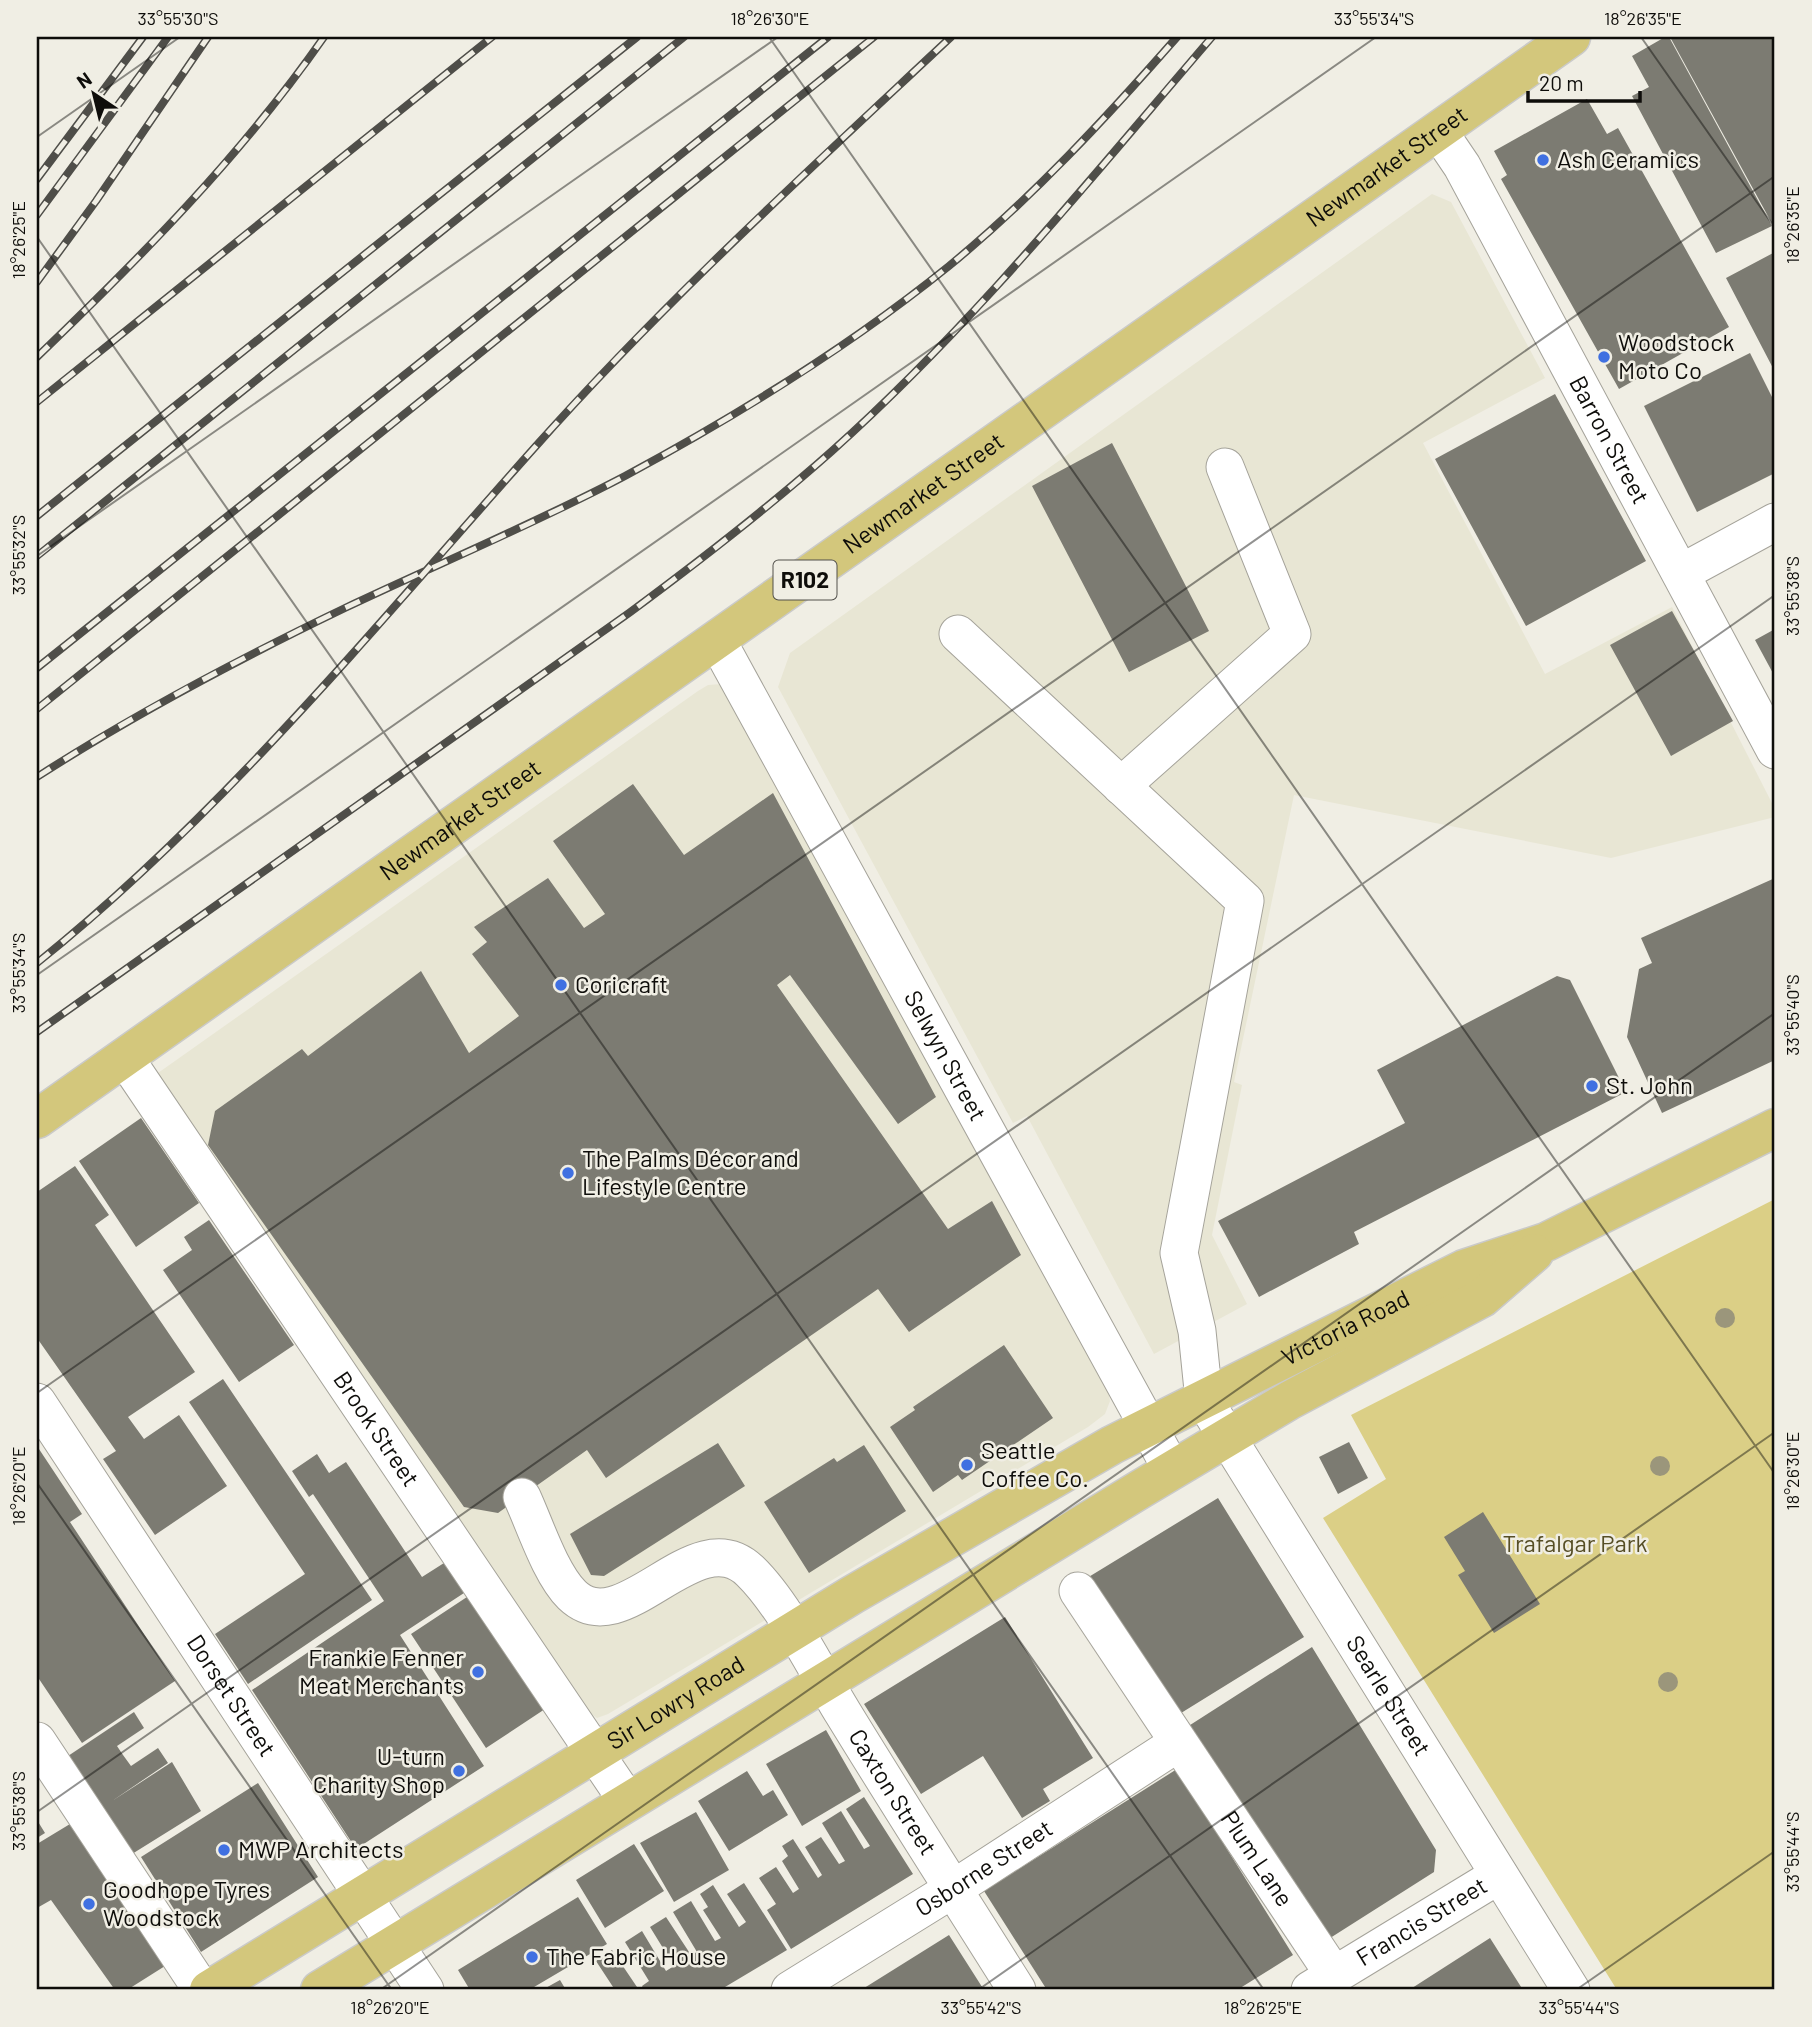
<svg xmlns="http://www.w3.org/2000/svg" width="1812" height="2027" font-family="Barlow,sans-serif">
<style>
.built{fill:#e8e6d4}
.green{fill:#dbcf86}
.building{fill:#7c7b72}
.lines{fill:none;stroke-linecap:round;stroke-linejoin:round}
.minor-casing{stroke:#a5a39a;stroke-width:39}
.major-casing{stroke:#cacac9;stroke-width:41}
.minor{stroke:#fff;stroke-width:37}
.major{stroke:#d3c77c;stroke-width:38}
.rail-casing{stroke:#4f4e49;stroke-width:8}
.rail{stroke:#f0eee4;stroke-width:5;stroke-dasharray:16;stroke-linecap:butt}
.tree{fill:#9b967b}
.ticks{fill:none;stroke:#0e0d0a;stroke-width:2;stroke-opacity:0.45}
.poi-dot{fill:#4070e1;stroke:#f0eee4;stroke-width:2.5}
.labels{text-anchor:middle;stroke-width:5;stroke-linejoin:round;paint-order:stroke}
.shield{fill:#f0eee4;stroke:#52504b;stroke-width:2}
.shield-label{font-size:23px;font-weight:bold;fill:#0e0d0a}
.poi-label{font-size:24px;fill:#0e0d0a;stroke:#f0eee4;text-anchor:start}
.street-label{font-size:24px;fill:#0e0d0a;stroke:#f0eee4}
.park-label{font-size:24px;fill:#564e25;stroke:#f0eee4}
.neatline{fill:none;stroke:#0e0d0a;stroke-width:2.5}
.ticks-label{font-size:18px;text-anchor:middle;fill:#0e0d0a}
</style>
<rect width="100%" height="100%" fill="#f0eee4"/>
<path class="built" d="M1432,194L1451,202L1545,378L1423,443L1545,674L1672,607L1775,809V817L1611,858L1294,795L1234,1082L1242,1085L1212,1235L1247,1304L1154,1354L1027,1116L1013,1123L778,687L790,653Z
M722,684L1106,1380L1110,1401L1105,1414L1088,1427L608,1714L597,1718L590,1713L157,1078L158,1073L698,691L708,685Z"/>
<path class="green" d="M1775,1199V1990H1617L1323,1518L1386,1479L1351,1415Z"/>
<path class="building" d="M1665,37H1669L1772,226L1716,253L1632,96L1649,87L1632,56Z
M1670,37H1775V229Z
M1587,99L1607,134L1618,128L1729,327L1619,389L1501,179L1507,175L1494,151Z
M1775,252V372L1726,278Z
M1750,353L1775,403V473L1697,512L1644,406Z
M1555,394L1646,561L1526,626L1435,459Z
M1112,443L1209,631L1129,672L1032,486Z
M1672,611L1733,721L1671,756L1610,645Z
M1775,629V677L1755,640Z
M633,784L684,855L773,793L936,1097L898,1124L790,975L777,985L948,1229L992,1201L1021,1255L909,1332L878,1289L606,1478L587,1450L498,1513L464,1507L208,1145L215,1111L302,1049L308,1056L421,971L469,1053L519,1016L472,954L487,942L474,927L548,878L584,928L605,914L553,841Z
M1775,878V1060L1662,1113L1627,1037L1639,969L1652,963L1641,938Z
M1557,976L1570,980L1626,1092L1354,1232L1359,1244L1259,1297L1218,1221L1405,1123L1377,1070Z
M141,1118L199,1203L136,1247L79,1161Z
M75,1166L109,1215L95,1225L195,1372L128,1417L144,1439L179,1415L227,1486L155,1535L103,1459L116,1451L37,1338V1192Z
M209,1220L294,1345L239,1382L163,1270L192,1250L184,1237Z
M1004,1345L1053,1418L962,1480L958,1475L933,1492L890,1427L915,1410L913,1407Z
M223,1379L372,1600L248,1684L215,1634L305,1574L189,1402Z
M1349,1442L1368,1478L1338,1494L1319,1457Z
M718,1443L745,1486L604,1576L591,1575L570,1534Z
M864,1445L906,1511L809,1573L764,1502L834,1458L837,1462Z
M37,1446L82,1514L70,1522L175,1681L82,1743L37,1676Z
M317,1454L329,1473L346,1462L422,1577L444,1563L464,1593L400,1635L484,1766L356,1849L252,1690L384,1601L313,1494L309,1497L292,1471Z
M1218,1498L1304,1637L1173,1718L1087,1578Z
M1483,1512L1540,1604L1494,1633L1458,1575L1465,1571L1444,1537Z
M470,1595L545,1709L486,1748L411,1634Z
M1005,1617L1093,1758L1043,1789L1050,1801L1022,1818L983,1756L921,1794L864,1704Z
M1312,1647L1436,1850L1434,1872L1327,1940L1187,1727Z
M134,1712L144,1728L117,1746L123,1755L131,1766L158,1748L168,1763L112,1801L172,1762L201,1811L132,1854L68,1756Z
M826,1730L861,1791L802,1826L766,1764Z
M1177,1769L1293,1955L1237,1990H1047L984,1891Z
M747,1771L763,1796L773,1790L788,1815L729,1851L698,1801Z
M258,1783L318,1877L201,1952L141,1857Z
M864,1797L913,1874L791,1949L767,1910L776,1904L759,1878L776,1867L793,1893L799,1889L782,1861L788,1856L782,1846L793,1839L818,1878L822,1875L805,1847L821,1837L839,1864L845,1861L822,1823L841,1811L864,1849L870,1846L846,1809Z
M696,1812L729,1870L674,1902L640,1843Z
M37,1820L45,1833L37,1838Z
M70,1824L165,1966L127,1990H115L51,1900L37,1908V1844Z
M634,1844L664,1891L605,1928L576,1880Z
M744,1883L787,1950L720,1990H644L642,1986L649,1981L625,1942L642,1931L666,1971L674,1966L650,1927L666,1917L691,1955L697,1952L673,1912L691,1901L715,1941L721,1938L703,1910L708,1907L700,1894L713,1885L739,1927L746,1922L727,1894Z
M578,1897L607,1944L529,1990H470L458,1970Z
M949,1935L984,1990H861Z
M1490,1938L1523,1990H1409Z
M612,1950L637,1987L639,1990H615L596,1961Z
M560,1980L566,1990H542Z"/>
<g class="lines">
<defs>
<g id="minor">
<path id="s1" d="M1439,132L1462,166L1775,750"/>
<path d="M1681,573L1775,522"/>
<path id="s2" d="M958,634L1245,901L1179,1253L1197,1331L1204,1400L1571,1990"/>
<path id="s3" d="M718,642L1172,1470"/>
<path d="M1121,786L1292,634L1225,467"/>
<path id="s4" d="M125,1058L628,1802"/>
<path id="s5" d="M37,1402L425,1990"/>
<path id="s6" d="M522,1497C535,1525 550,1573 572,1595C624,1645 694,1518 750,1571C785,1605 817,1671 843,1713C900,1806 959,1898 1017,1990"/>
<path id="s7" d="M1078,1591L1334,1975"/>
<path d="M37,1741L202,1990"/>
<path id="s8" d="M790,1990L953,1889L1178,1743"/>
<path id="s9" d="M1310,1990L1499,1875"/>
</g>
<g id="major">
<path id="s10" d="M37,1119L1571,37"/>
<path id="s11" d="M209,1990L852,1595L1112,1445L1464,1269L1546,1242L1775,1128"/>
<path d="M320,1990L1139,1490L1290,1400L1482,1298L1534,1253"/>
</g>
</defs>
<use href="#minor" class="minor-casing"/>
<use href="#major" class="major-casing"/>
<use href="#minor" class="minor"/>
<use href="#major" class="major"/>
<defs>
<path id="rail" d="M37,179L143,37
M37,215L168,37
M37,282L96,201L208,37
M37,357C141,257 241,156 324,37
M37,402L492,37
M37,516L637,37
M37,556L684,37
M37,668L828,37
M37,709L874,37
M37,777C136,713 239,659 345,608C438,564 534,524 625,476C738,415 849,347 949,266C1033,197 1106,118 1177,37
M37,963C224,813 377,624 536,446C666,300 809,170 951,37
M37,1032L629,613C698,562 767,509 832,451C972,326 1090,179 1212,37"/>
</defs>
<use href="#rail" class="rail-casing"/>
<use href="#rail" class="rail"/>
</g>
<g class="tree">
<circle cx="1725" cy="1318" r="10"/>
<circle cx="1660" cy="1466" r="10"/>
<circle cx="1668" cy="1682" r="10"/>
</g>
<path class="ticks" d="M769,37L1775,1474M1641,37L1775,228M37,137L180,37M37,237L1264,1990M37,556L778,37M37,975L1376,37M37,1393L1775,176M37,1483L392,1990M37,1812L1775,595M380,1990L1775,1013M978,1990L1775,1432M1576,1990L1775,1851"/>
<g class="poi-dot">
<circle cx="1543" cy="160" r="7"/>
<circle cx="1604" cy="357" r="7"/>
<circle cx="561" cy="985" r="7"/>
<circle cx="1592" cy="1086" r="7"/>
<circle cx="568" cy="1173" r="7"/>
<circle cx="967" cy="1465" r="7"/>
<circle cx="478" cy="1672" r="7"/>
<circle cx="459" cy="1771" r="7"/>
<circle cx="224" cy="1850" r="7"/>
<circle cx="89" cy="1904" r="7"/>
<circle cx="532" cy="1957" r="7"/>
</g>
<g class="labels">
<rect class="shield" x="773.5" y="560.5" width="63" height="39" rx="5"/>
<g class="shield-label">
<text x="805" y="588">R102</text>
</g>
<g class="poi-label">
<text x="1557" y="168">Ash Ceramics</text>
<text x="1618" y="351">Woodstock<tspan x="1618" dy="28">Moto Co</tspan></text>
<text x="575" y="993">Coricraft</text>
<text x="1606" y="1094">St. John</text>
<text x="582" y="1167">The Palms Décor and<tspan x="582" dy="28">Lifestyle Centre</tspan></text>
<text x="981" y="1459">Seattle<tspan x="981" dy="28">Coffee Co.</tspan></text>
<text x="464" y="1666" text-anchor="end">Frankie Fenner<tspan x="464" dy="28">Meat Merchants</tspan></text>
<text x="445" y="1765" text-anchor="end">U-turn<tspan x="445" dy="28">Charity Shop</tspan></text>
<text x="238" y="1858">MWP Architects</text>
<text x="103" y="1898">Goodhope Tyres<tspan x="103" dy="28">Woodstock</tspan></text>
<text x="546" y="1965">The Fabric House</text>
</g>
<g class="street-label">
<text dy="8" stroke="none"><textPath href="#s10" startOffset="1652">Newmarket Street</textPath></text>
<text dy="8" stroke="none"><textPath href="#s1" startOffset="352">Barron Street</textPath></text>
<text dy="8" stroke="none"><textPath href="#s10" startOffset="1085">Newmarket Street</textPath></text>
<text dy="8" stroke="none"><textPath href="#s10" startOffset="518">Newmarket Street</textPath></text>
<text dy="8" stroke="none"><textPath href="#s3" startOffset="472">Selwyn Street</textPath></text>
<text dy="8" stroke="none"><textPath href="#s11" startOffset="1316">Victoria Road</textPath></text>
<text dy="8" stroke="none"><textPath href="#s4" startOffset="448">Brook Street</textPath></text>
<text dy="8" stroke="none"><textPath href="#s2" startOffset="1248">Searle Street</textPath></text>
<text dy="8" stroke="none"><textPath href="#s5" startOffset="352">Dorset Street</textPath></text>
<text dy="8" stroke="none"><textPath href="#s11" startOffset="548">Sir Lowry Road</textPath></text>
<text dy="8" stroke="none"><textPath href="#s6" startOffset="570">Caxton Street</textPath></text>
<text dy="8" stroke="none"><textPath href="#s7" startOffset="322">Plum Lane</textPath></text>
<text dy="8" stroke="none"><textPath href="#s8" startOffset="229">Osborne Street</textPath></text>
<text dy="8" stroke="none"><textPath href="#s9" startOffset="131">Francis Street</textPath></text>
</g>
<g class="park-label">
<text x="1575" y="1552">Trafalgar Park</text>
</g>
</g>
<rect width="1812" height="2027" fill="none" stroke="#f0eee4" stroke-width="77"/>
<g transform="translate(94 94) rotate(325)" stroke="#f0eee4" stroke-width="5" paint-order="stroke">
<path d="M0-5L12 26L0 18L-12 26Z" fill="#0e0d0a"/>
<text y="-10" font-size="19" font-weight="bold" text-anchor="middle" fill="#0e0d0a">N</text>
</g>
<path d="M1528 91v10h112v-10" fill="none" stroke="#0e0d0a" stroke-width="3.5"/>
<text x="1539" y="91" font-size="21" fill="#0e0d0a" stroke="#f0eee4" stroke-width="5" paint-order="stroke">20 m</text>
<rect x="38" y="38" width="1735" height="1950" class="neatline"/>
<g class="ticks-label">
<text x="178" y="25">33°55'30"S</text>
<text x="770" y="25">18°26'30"E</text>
<text x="1374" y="25">33°55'34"S</text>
<text x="1643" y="25">18°26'35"E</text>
<text transform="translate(1793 225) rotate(-90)" y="6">18°26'35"E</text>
<text transform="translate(19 240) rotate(-90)" y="6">18°26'25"E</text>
<text transform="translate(19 555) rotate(-90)" y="6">33°55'32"S</text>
<text transform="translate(1793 596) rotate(-90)" y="6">33°55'38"S</text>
<text transform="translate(19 973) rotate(-90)" y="6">33°55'34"S</text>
<text transform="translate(1793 1015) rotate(-90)" y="6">33°55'40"S</text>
<text transform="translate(1793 1471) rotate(-90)" y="6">18°26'30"E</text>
<text transform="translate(19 1486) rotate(-90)" y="6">18°26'20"E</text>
<text transform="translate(19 1811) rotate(-90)" y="6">33°55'38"S</text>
<text transform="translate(1793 1852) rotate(-90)" y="6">33°55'44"S</text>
<text x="390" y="2014">18°26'20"E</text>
<text x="981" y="2014">33°55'42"S</text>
<text x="1263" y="2014">18°26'25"E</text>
<text x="1579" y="2014">33°55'44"S</text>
</g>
</svg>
